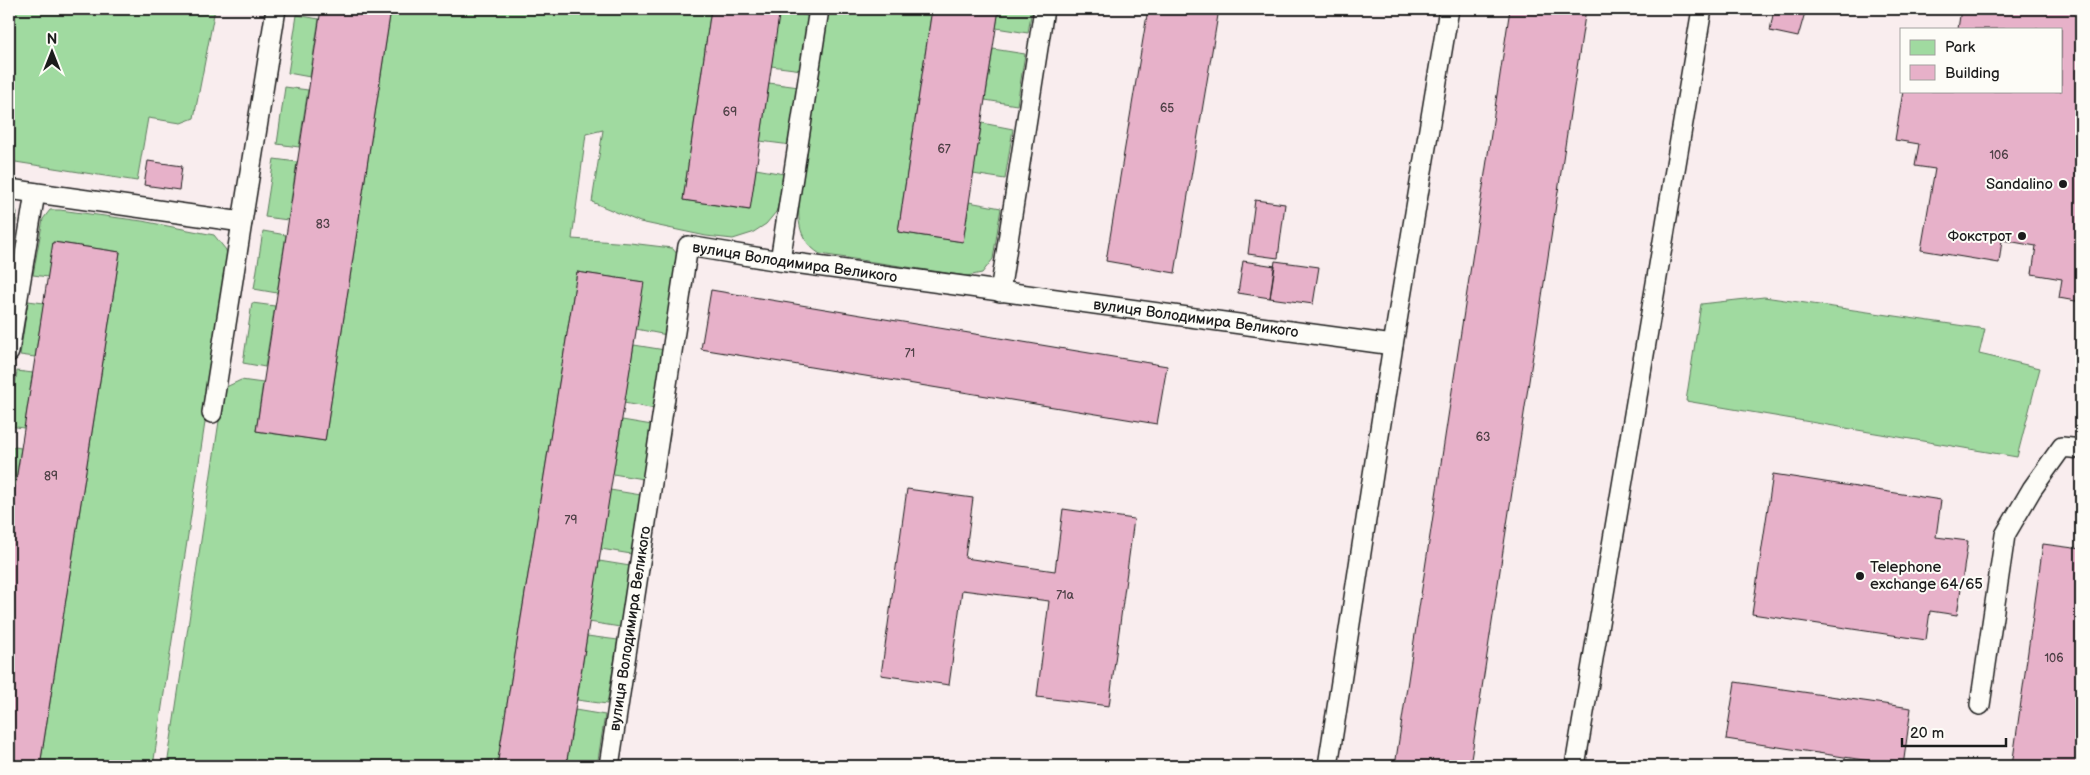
<svg xmlns="http://www.w3.org/2000/svg" width="2090" height="775" font-family="'Balsamiq Sans',sans-serif">
<style>
.green{fill:#a0daa0;stroke:#5e7b5e}
.building{fill:#e7b1c9;stroke:#1c1c1c}
.lines{fill:none;stroke-linecap:round;stroke-linejoin:round}
.lane-casing{stroke:#1c1c1c;stroke-width:22}
.lane{stroke:#fdfcf7;stroke-width:19}
.poi-dot{fill:#1c1c1c;stroke:#fdfcf7;stroke-width:2}
.labels{text-anchor:middle;stroke-width:4;stroke-linejoin:round;paint-order:stroke}
.number-label{font-size:12px;fill:#4f4147}
.poi-label{font-size:15px;fill:#1c1c1c;stroke:#fdfcf7;text-anchor:end}
.street-label{font-size:15px;fill:#1c1c1c;stroke:#fdfcf7}
</style>
<rect width="100%" height="100%" fill="#f9edee"/>
<filter id="ink" filterUnits="userSpaceOnUse"><feTurbulence type="fractalNoise" baseFrequency=".02" numOctaves="2"/><feDisplacementMap in="SourceGraphic" scale="10" xChannelSelector="R" yChannelSelector="G"/><feConvolveMatrix kernelMatrix="1 2 1 2 8 2 1 2 1" color-interpolation-filters="sRGB"/></filter>
<g filter="url(#ink)">
<path class="green" d="M9,9H117L135,11L138,9H215L194,118L181,123L148,118L137,181L9,161Z
M391,9H711L683,200L749,210L756,169L784,174L782,195L776,212L766,224L752,233L733,239L706,236L640,222L592,202L603,130L586,134L572,239L630,243L672,248L678,255L667,335L636,329L643,282L577,272L497,766H167L224,388L241,380L263,383L256,431L325,441Z
M829,9H932L898,232L963,242L969,202L1001,208L993,259L982,273L967,276L820,254C795,238 798,216 800,190Z
M999,9H1032L1028,33L996,28Z
M779,11L810,16L802,70L771,66Z
M297,15L319,19L310,77L288,73Z
M993,49L1025,54L1017,105L985,100Z
M769,83L799,87L791,145L760,141Z
M285,87L308,90L299,147L277,144Z
M982,123L1013,129L1005,179L973,174Z
M274,159L297,162L288,220L265,217Z
M9,204H12L17,212L9,278Z
M50,210H60L142,221L214,235L226,250L229,264L153,766H40L120,252L54,242L48,277L33,275L43,219Z
M263,231L286,235L277,293L254,289Z
M1764,297L1985,329L1979,354L2040,368L2017,457L1686,401L1701,304Z
M28,301L44,303L35,357L20,355Z
M252,303L275,306L265,367L243,363Z
M634,345L665,350L655,409L624,403Z
M17,371L33,373L24,428L9,426Z
M622,420L652,425L643,479L613,474Z
M9,446L21,448L12,504H9Z
M610,490L641,495L631,554L601,549Z
M599,561L630,566L620,627L589,622Z
M587,636L618,640L607,704L577,700Z
M575,710L605,715L597,766H566Z"/>
<path class="building" d="M321,9H391L325,441L256,431Z
M711,9H780L750,210L683,200Z
M932,9H999L963,242L898,232Z
M1148,9H1219L1175,273L1106,261Z
M1510,9H1586L1470,766H1395Z
M1774,9H1806L1798,37L1770,31Z
M1961,9H2081V302L2059,298L2062,279L2032,274L2036,246L2002,240L1999,263L1921,250L1935,169L1915,166L1919,144L1895,140L1903,91H2061V29H1958Z
M148,161L182,166L179,190L144,185Z
M1255,200L1285,204L1278,258L1248,254Z
M53,242L120,252L40,766H9V526Z
M1243,261L1275,266L1270,298L1238,293Z
M1275,261L1319,267L1313,304L1270,298Z
M577,272L644,282L587,636L566,766H497Z
M711,290L1167,366L1157,424L701,349Z
M1773,474L1941,500L1936,537L1968,541L1957,615L1930,611L1926,640L1752,614Z
M907,489L973,498L965,558L1055,571L1063,509L1134,519L1109,706L1037,697L1049,601L962,590L949,685L881,675Z
M2043,544L2081,549V766H2012Z
M1735,682L1911,708L1903,766L1726,739Z"/>
<g class="lines">
<defs>
<g id="lane">
<path d="M9,189L242,222L276,9"/>
<path d="M780,261L819,9"/>
<path d="M1000,292L1044,9"/>
<path d="M9,352L35,193"/>
<path d="M212,413L242,222"/>
<path d="M1980,705L2005,535L2032,489L2062,447L2081,449"/>
<path id="s1" d="M609,766L688,246L780,261L1393,345"/>
<path d="M1328,766L1393,345L1449,9"/>
<path d="M1575,766L1702,9"/>
</g>
</defs>
<use href="#lane" class="lane-casing"/>
<use href="#lane" class="lane"/>
</g>
</g>
<g class="poi-dot">
<circle cx="2063" cy="184" r="5"/>
<circle cx="2022" cy="236" r="5"/>
<circle cx="1860" cy="576" r="5"/>
</g>
<g class="labels">
<g class="number-label">
<text x="1167" y="112">65</text>
<text x="730" y="116">69</text>
<text x="944" y="153">67</text>
<text x="1999" y="159">106</text>
<text x="323" y="228">83</text>
<text x="910" y="357">71</text>
<text x="1483" y="441">63</text>
<text x="51" y="480">89</text>
<text x="571" y="524">79</text>
<text x="1065" y="599">71а</text>
<text x="2054" y="662">106</text>
</g>
<g class="poi-label">
<text x="2053" y="189">Sandalino</text>
<text x="2012" y="241">Фокстрот</text>
<text x="1870" y="572" text-anchor="start">Telephone<tspan x="1870" dy="17">exchange 64/65</tspan></text>
</g>
<g class="street-label">
<text dy="5" stroke="none"><textPath href="#s1" startOffset="634">вулиця Володимира Великого</textPath></text>
<text dy="5" stroke="none"><textPath href="#s1" startOffset="1039">вулиця Володимира Великого</textPath></text>
<text dy="5" stroke="none"><textPath href="#s1" startOffset="139">вулиця Володимира Великого</textPath></text>
</g>
</g>
<rect width="2090" height="775" fill="none" stroke="#fdfcf7" stroke-width="30"/>
<rect x="15" y="15" width="2060" height="745" fill="none" stroke="#1c1c1c" stroke-width="2" filter="url(#ink)"/>
<rect x="1900" y="28" width="162" height="65" fill="#fdfcf7" stroke="#a3a29f"/>
<rect x="1910" y="40" width="25" height="15" fill="#a0daa0" stroke="#a3a29f"/>
<text x="1945" y="52" font-size="15" fill="#1c1c1c">Park</text>
<rect x="1910" y="65" width="25" height="15" fill="#e7b1c9" stroke="#a3a29f"/>
<text x="1945" y="78" font-size="15" fill="#1c1c1c">Building</text>
<g transform="translate(52 52)" stroke="#fdfcf7" stroke-width="4" paint-order="stroke">
<path d="M0-4L9 19L0 12L-9 19Z" fill="#1c1c1c"/>
<text y="-8" font-size="14" font-weight="bold" text-anchor="middle" fill="#1c1c1c">N</text>
</g>
<path d="M1902 738v8h104v-8" fill="none" stroke="#1c1c1c" stroke-width="2.5"/>
<text x="1910" y="738" font-size="15" fill="#1c1c1c" stroke="#fdfcf7" stroke-width="4" paint-order="stroke">20 m</text>
</svg>
